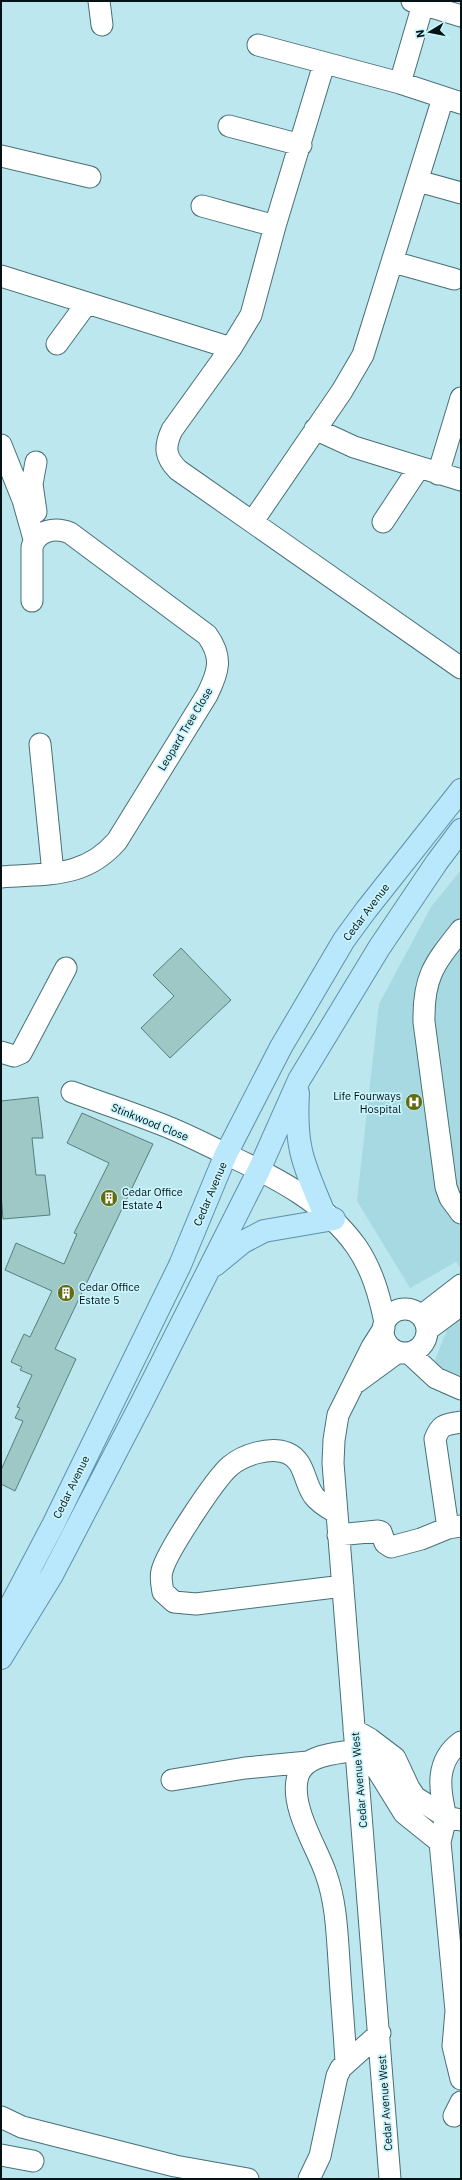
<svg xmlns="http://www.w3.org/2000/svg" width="462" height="2180" font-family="'IBM Plex Sans',sans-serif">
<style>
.built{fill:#a6d9e1}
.building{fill:#9ec8c5;stroke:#567f7c}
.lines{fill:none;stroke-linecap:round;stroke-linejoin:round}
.minor-casing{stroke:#487076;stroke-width:23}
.major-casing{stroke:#5b92aa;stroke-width:24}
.minor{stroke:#fff;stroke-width:21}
.major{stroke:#b9e7fc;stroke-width:22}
.labels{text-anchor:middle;stroke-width:3.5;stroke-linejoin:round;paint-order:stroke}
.street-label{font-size:11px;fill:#031215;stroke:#c9f4fc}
.poi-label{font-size:11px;fill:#031215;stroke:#c9f4fc;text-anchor:start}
</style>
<rect width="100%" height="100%" fill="#bce7ef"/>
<path class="built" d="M461,870V1269L456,1262L410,1288L357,1201L379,1004L431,907Z
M461,1318V1401L440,1393L445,1381L435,1360L449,1325Z"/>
<path class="building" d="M181,948L231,1000L170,1058L141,1028L174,996L153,975Z
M38,1097L43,1138H32L36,1175H45L50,1215L3,1219L1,1194V1101Z
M82,1113L153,1144L55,1349L76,1359L15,1491L1,1484V1470L23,1421L15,1418L20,1408L17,1407L32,1375L20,1370L22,1367L11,1362L24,1334L30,1337L52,1291L5,1270L16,1243L64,1264L77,1234L74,1233L109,1163L67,1143Z"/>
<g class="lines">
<defs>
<path id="minor" d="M99,1L102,25
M412,1L461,16
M258,45L400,83L461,103
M324,64L275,226L251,315L231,348L172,430C164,447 165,457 178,470L461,668
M400,83L424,1
M229,126L301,145
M1,156L90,177
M418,181L461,193
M202,206L275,226
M393,262L454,279
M1,276L231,348
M57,344L87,303
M315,429L354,447L461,480
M1,445L23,500L34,539
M438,474L461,398
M36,512L32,484L36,462
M253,521L342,391L363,355L443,98
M383,522L418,469
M40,744L53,873
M1,877C47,873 84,879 117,841L207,695C219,671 223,657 207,635L70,533C55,527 37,530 32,547V601
M461,930C434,964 423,977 424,1022L446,1187L450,1198L461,1213
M1,1052L14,1056L21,1053L66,968
M72,1092C102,1103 133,1113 163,1125C186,1134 209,1146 232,1157C279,1179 325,1203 356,1246C372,1269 379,1294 385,1322
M383 1331a22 22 0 1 1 44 0a22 22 0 1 1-44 0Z
M421,1316L461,1285
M384,1328L372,1347L338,1415L334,1440L333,1463L390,2179
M427,1330L461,1305
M409,1353L436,1378L461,1389
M357,1382L398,1352
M335,1512C328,1508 319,1503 314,1496C304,1483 305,1460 287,1453C270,1446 243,1455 230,1466C215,1479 166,1553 162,1571C160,1577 162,1586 163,1592L174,1602L196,1604L343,1586
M448,1528L435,1439C441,1423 446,1425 461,1422
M338,1535L378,1531L381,1532L385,1543L391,1547L421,1539L448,1528L461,1526
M354,1730L370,1739L395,1758L409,1788L415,1797L446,1817L440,1842L456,2011L461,2008
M461,1742C435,1761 439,1789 446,1817L461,1820
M172,1780L245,1768L308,1762
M456,2011L453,2046L461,2079
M346,2062C344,2028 341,1995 339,1961C337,1932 336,1902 326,1874C317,1847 289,1806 298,1776C305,1754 336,1754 356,1750L375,1766L404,1813L440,1842
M454,2116L461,2102
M1,2117L22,2127L175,2166L248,2179
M1,2155L33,2161
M309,2179L320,2156L337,2076L341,2068L380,2033"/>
<path id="major" d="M298,1093C295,1145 302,1161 322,1208
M215,1265L243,1242L264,1231L334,1219
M1,1624L53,1525L180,1265L226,1154L281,1047L344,940L366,910L461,790
M1,1658L52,1575L142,1402L259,1170L299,1080L379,948L437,862L461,830"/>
</defs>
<use href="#minor" class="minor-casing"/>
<use href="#major" class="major-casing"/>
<use href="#minor" class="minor"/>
<use href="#major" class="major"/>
</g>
<defs>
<symbol id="hospital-disc" viewBox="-11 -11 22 22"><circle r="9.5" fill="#646c12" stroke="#c9f4fc"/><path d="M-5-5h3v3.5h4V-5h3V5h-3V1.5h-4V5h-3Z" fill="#fff"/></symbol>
<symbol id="building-disc" viewBox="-11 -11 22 22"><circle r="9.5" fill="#646c12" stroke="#c9f4fc"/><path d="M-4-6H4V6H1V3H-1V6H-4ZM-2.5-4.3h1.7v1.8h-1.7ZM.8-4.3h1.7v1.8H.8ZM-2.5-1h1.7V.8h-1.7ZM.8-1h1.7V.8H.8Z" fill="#fff"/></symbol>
</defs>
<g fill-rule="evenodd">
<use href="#hospital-disc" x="404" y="1092" width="20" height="20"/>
<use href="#building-disc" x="99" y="1188" width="20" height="20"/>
<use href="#building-disc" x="56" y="1283" width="20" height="20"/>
</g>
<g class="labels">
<g class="street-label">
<text transform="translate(185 729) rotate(-59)" y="4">Leopard Tree Close</text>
<text transform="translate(366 912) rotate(-53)" y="4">Cedar Avenue</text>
<text transform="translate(150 1122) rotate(22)" y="4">Stinkwood Close</text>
<text transform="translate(210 1194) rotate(-67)" y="4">Cedar Avenue</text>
<text transform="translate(71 1487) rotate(-64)" y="4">Cedar Avenue</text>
<text transform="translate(359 1780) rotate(-95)" y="4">Cedar Avenue West</text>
<text transform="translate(385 2103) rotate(-94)" y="4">Cedar Avenue West</text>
</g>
<g class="poi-label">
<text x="401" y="1100" text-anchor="end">Life Fourways<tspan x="401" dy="13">Hospital</tspan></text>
<text x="122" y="1196">Cedar Office<tspan x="122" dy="13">Estate 4</tspan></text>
<text x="79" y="1291">Cedar Office<tspan x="79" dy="13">Estate 5</tspan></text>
</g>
</g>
<rect width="462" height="2180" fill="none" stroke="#031215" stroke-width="4"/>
<g transform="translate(430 32) rotate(260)" stroke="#c9f4fc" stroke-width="3" paint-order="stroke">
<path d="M0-3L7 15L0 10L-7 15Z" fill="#031215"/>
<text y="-6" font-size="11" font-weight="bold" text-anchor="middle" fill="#031215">N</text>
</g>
</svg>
